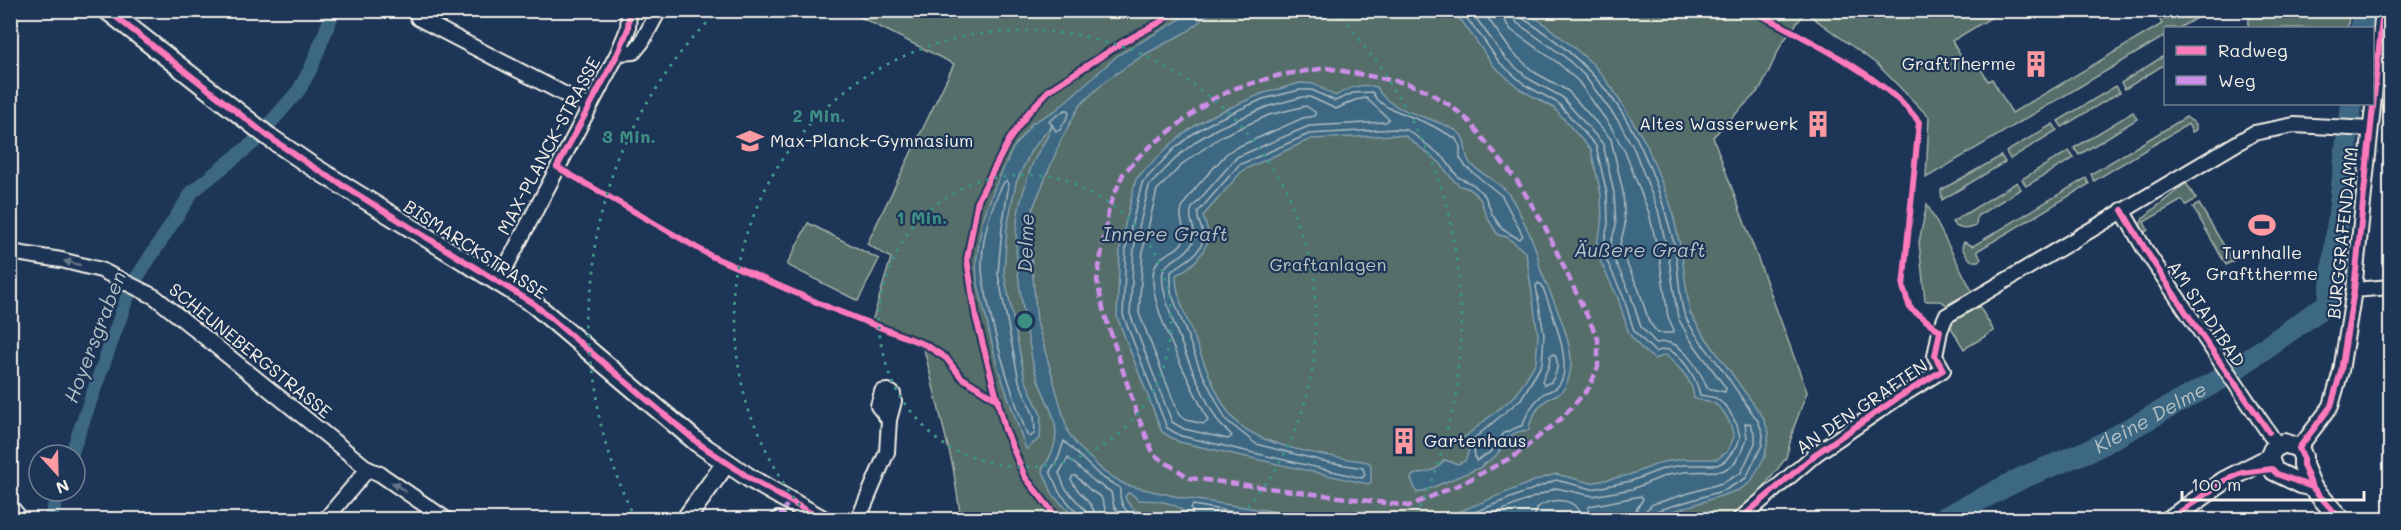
<svg xmlns="http://www.w3.org/2000/svg" width="2401" height="530" font-family="Mali,sans-serif">
<style>
.green{fill:#556e6a;stroke:#a4b0a9;stroke-width:1.5}
.water{fill:#3d6883;stroke:#869fab;stroke-width:1.5}
.lines{fill:none;stroke-linecap:round;stroke-linejoin:round}
.shore{stroke:#abbac0;stroke-width:1.5}
.canal{stroke:#3d6883;stroke-width:14}
.river{stroke:#3d6883;stroke-width:22}
.minor-casing{stroke:#f4f1e8;stroke-width:18}
.secondary-casing{stroke:#f4f1e8;stroke-width:22}
.minor{stroke:#1d3557;stroke-width:14}
.secondary{stroke:#1d3557;stroke-width:18}
.quiet{stroke:#ce8fe9;stroke-width:4.5;stroke-dasharray:9 4.5;stroke-linecap:butt}
.cycleway-casing{stroke:#1d3557;stroke-width:10}
.cycleway{stroke:#fd7abc;stroke-width:6}
.oneway{fill:#68778a}
.ring{fill:none;stroke:#3d8f86;stroke-width:3;stroke-dasharray:3 6}
.labels{text-anchor:middle;stroke-width:4.5;stroke-linejoin:round;paint-order:stroke}
.poi-label{font-size:18px;fill:#f4f1e8;stroke:#1d3557;text-anchor:end}
.street-label{font-size:18px;fill:#f4f1e8;stroke:#1d3557}
.park-label{font-size:18px;fill:#bcc3bc;stroke:#1d3557}
.water-label{font-size:20px;font-style:italic;fill:#b4c1c5;stroke:#1d3557}
.centre{fill:#3d8f86;stroke:#1d3557;stroke-width:3}
.ring-label{font-size:18px;text-anchor:middle;font-weight:bold;fill:#3d8f86;stroke:#1d3557;stroke-width:4.5;stroke-linejoin:round;paint-order:stroke}
</style>
<rect width="100%" height="100%" fill="#1d3557"/>
<filter id="ink" filterUnits="userSpaceOnUse"><feTurbulence type="fractalNoise" baseFrequency=".0167" numOctaves="2"/><feDisplacementMap in="SourceGraphic" scale="12" xChannelSelector="R" yChannelSelector="G"/><feConvolveMatrix kernelMatrix="1 2 1 2 8 2 1 2 1" color-interpolation-filters="sRGB"/></filter>
<g filter="url(#ink)">
<path class="green" d="M848,11H1806L1782,43L1761,88L1713,137L1807,392L1794,427L1786,458L1760,492L1728,519H961L953,467L924,349L871,325L891,258L867,244L954,64Z
M1810,11H2002L1952,41L1967,67L1976,61L1988,81L1992,79L2012,113L2162,24L2155,11H2209L2179,28H2166L2165,36L1926,178L1929,117L1878,65L1808,14Z
M2250,11H2349L2348,28H2248Z
M2165,55V64L2125,89L2121,83Z
M2116,86L2120,92L2062,127L2058,121Z
M2133,112L2137,119L2079,155L2074,148Z
M2186,117L2196,124V130L2192,132L2188,124L2094,181L2091,174Z
M2053,124L2057,130L2010,159L2006,152Z
M2069,151L2074,158L2026,186L2022,179Z
M2001,156L2005,162L1942,200L1941,190Z
M2086,178L2089,184L1977,251L1981,259L1978,261C1969,263 1965,254 1962,247L1964,242L1973,246Z
M2017,182L2021,189L1977,216L1976,226C1967,230 1957,230 1952,222Z
M2186,183L2196,199L2186,205L2182,200L2144,222L2148,230L2144,233L2140,226L2143,218Z
M1927,204L1972,291L1947,305L1941,301H1925L1919,242Z
M2199,204L2233,261L2226,265L2193,207Z
M808,223L879,259L858,301L787,265Z
M1979,306L1994,331L1964,349L1949,324Z"/>
<path class="water" d="M1191,10L1211,11L1190,30L1144,55L1108,79L1080,105L1062,138L1033,208L1029,233L1037,322L1068,432L1076,444L1104,472L1126,485L1183,498L1271,511L1299,519H1331H1186L1189,517C1178,501 1155,500 1138,500L1133,495L1128,493L1125,497C1131,514 1150,515 1165,519H1076L1053,495L1042,469C1075,427 1040,403 1032,359C1024,314 1009,247 1020,204C1024,190 1028,173 1034,160C1040,148 1049,136 1053,124L1031,151L1016,183L1007,228L1004,273L1025,379L1041,415L1040,438L1026,449L997,365L977,280L976,263L982,222L994,189L1013,148L1032,123L1056,110L1118,55L1179,20Z
M1447,11H1521L1539,20L1572,46L1594,65L1612,88L1646,143L1671,206L1681,250L1690,313L1701,331L1763,417L1769,433L1765,456L1751,482L1739,490L1649,519H1569L1567,516L1556,513L1541,519H1441L1539,479L1556,474L1591,483L1629,475L1663,462L1683,459H1717L1727,452L1734,437C1731,424 1725,409 1713,403C1707,399 1700,402 1694,398C1692,378 1680,369 1666,355L1654,359L1642,349L1629,334L1618,298L1601,263L1597,242L1602,224L1601,194L1591,150L1554,108L1521,90L1494,66L1461,20Z
M1300,83L1314,84L1335,96C1350,87 1361,83 1377,87C1387,113 1436,116 1458,132C1469,140 1462,155 1471,164C1482,175 1497,180 1507,192C1516,203 1533,240 1537,253C1539,259 1539,266 1541,271C1551,295 1573,340 1571,366C1570,374 1568,385 1562,391C1559,395 1554,395 1550,398C1539,404 1530,418 1529,430L1517,432L1507,438L1497,455L1479,468L1424,491L1417,493L1411,479L1413,475C1427,471 1436,473 1444,460L1458,464L1465,461L1469,450L1461,440L1516,395L1536,362L1538,335L1526,253L1507,237L1498,235L1487,217L1480,199L1470,189L1460,186L1453,180L1440,163L1412,141L1405,136L1396,135L1311,139L1243,170L1203,216L1210,237C1201,257 1195,265 1176,275C1176,299 1189,322 1197,345C1204,363 1219,402 1231,416C1256,448 1329,456 1368,462L1371,465V482L1368,484L1179,442L1162,432L1117,317L1120,246L1136,179L1170,145L1190,129L1211,116L1261,94Z"/>
<g class="lines">
<path class="shore" d="M1470,10L1505,58L1529,79L1562,97L1603,144L1614,193L1616,225L1611,243L1614,259L1630,293L1641,327L1656,343C1661,343 1666,341 1671,343C1686,348 1702,374 1707,388L1725,392L1726,388L1689,338L1678,318L1668,253L1658,210L1634,149L1619,122L1584,75L1564,56L1517,23L1512,10
M1482,10L1512,52L1534,72L1568,91L1611,139L1623,192L1625,226L1620,244L1623,256L1639,290L1649,322L1658,333H1673L1674,330L1668,317L1659,255L1649,213L1625,152L1611,127L1578,81L1558,63L1511,30L1504,20L1503,10
M1520,10L1522,18C1613,73 1649,143 1674,244C1679,265 1678,299 1685,316C1693,334 1707,349 1719,365C1732,383 1744,402 1758,421L1763,434L1762,445L1746,478L1725,490L1656,511L1651,520
M1300,90H1312L1335,101L1353,93L1372,92L1377,100L1387,107L1429,124L1455,138L1460,146V158L1466,167L1502,196L1523,236L1519,239L1502,229L1492,214L1485,196L1474,185L1458,177L1444,158L1416,136L1407,130L1396,129L1309,134L1239,165L1198,212C1196,221 1203,227 1203,236C1203,255 1182,262 1171,272V292L1200,369L1226,420L1256,444L1322,461L1363,468L1365,475L1362,478L1181,436L1167,428L1123,315L1126,247L1142,183L1174,149L1194,133L1214,121L1263,99Z
M1302,97H1310L1336,109L1355,100L1366,98L1389,119L1386,122L1309,126L1237,157L1192,208C1187,220 1197,229 1194,239C1188,258 1166,259 1163,272C1157,296 1204,400 1219,423C1223,428 1229,431 1232,436L1228,439L1184,429L1172,422L1130,314L1134,248L1149,186L1179,155L1198,140L1218,128L1266,107Z
M1306,106L1315,112V116L1303,118L1233,149L1226,154C1215,168 1184,196 1181,212C1179,221 1187,231 1184,239C1179,253 1161,252 1155,266C1142,299 1194,388 1208,421L1204,424L1186,420L1179,415L1139,313L1143,249L1157,190L1185,162L1222,136L1269,115Z
M1065,110H1068L1069,114L1060,130L1056,131L1049,121Z
M1007,181L1009,184L1002,227L998,274L1019,381L1034,416L1035,433L1030,437L1027,435C1011,391 996,345 987,298C984,286 981,274 982,262C983,234 991,206 1004,182Z
M1538,283L1542,285C1549,306 1578,371 1556,388C1552,391 1547,391 1543,394C1534,402 1526,414 1523,425L1504,433L1492,451L1476,461L1472,440L1521,399L1542,364L1544,335L1536,286Z
M1554,354C1560,362 1557,374 1551,382L1544,385L1542,381L1549,366L1550,356Z
M1080,520L1078,514L1059,492L1050,471L1058,459L1064,441L1100,476L1120,488C1119,506 1125,511 1140,520
M1087,520L1085,510L1065,488L1059,473L1068,458L1095,482L1111,492L1114,507L1126,520
M1096,520C1095,501 1077,495 1071,479L1073,476H1076L1090,490L1101,497L1106,511L1113,520
M1194,520L1191,508L1193,505L1279,520
M1455,520L1556,480L1592,489L1631,481L1665,468L1684,465H1717L1725,461L1737,446L1740,437L1737,425L1727,407L1716,398L1700,395C1697,380 1685,358 1669,350C1665,348 1659,351 1655,352L1634,331L1623,296L1607,261L1604,243L1608,224L1607,194L1596,146L1558,103L1525,85L1499,62L1483,39L1465,16L1458,10
M1479,520L1556,488L1593,496L1632,489L1667,475L1685,472L1722,471L1733,465L1743,450L1747,438L1745,424L1750,423L1755,435V443L1741,473L1722,483L1653,504L1646,510L1644,520
M1533,520L1538,507C1553,497 1579,497 1581,520
M1590,520L1588,508L1590,506L1641,496L1643,499L1636,510L1635,520"/>
<path class="canal" d="M71,455L127,298L138,276L193,191L253,143L299,90L311,68L334,10
M50,520L59,491"/>
<g class="river">
<path d="M2361,28L2364,10"/>
<path id="s1" d="M1940,520L2022,478L2095,448L2224,377L2329,303L2351,104"/>
</g>
<defs>
<path id="minor" d="M418,18L589,107
M618,53L634,52L642,42L659,10
M2122,210L2144,248L2277,445
M10,252L61,260L101,270L155,297L368,469L380,474L447,520
M499,280L618,53L628,29L629,10
M2354,290L2390,287
M2299,448L2331,406L2341,371L2354,290L2383,10
M325,520L368,469
M778,520V519
M858,520L887,452L889,420L894,401L893,394L888,391L882,392L878,406L889,420
M1739,520L1817,453L1899,397L1943,370L1935,356L1940,331L1946,316L2254,133L2294,125L2370,129"/>
<path id="secondary" d="M107,10L269,137L310,165L534,304L698,443L751,479L823,520
M2312,487L2301,484L2274,471L2269,458L2273,449L2284,443L2299,448L2303,457V465L2312,487L2341,520
M10,509L19,520
M685,520L726,463
M2169,520L2224,481L2269,458"/>
</defs>
<use href="#minor" class="minor-casing"/>
<use href="#secondary" class="secondary-casing"/>
<use href="#minor" class="minor"/>
<use href="#secondary" class="secondary"/>
<path class="quiet" d="M1327,68L1406,83L1425,90L1451,106L1469,121L1518,182L1544,225L1598,339V367L1589,388L1563,417L1516,455L1463,483L1409,506L1190,478L1154,455L1137,414L1103,309L1097,280L1109,207L1123,174L1143,152L1209,101L1236,88L1280,75Z
M778,520L789,501"/>
<defs>
<path id="cycleway" d="M107,10L269,137L310,165L534,304L698,443L751,479L823,520
M629,10L628,29L618,53L557,167L711,256L830,308L926,345L946,358L961,377L999,401
M2122,210C2166,287 2218,359 2269,432
M1059,520L1025,477L1005,429L976,318L967,259L978,200L1009,140L1028,113L1049,90L1122,43L1162,21L1175,10
M1739,520L1817,453L1899,397L1943,370L1935,356L1940,331L1910,308L1903,287L1919,122C1882,74 1805,39 1752,10
M2169,520L2224,481L2242,473L2272,469L2277,474L2312,487
M2341,520L2312,487L2303,465V457L2299,448L2331,406L2341,371L2354,290L2383,10"/>
</defs>
<use href="#cycleway" class="cycleway-casing"/>
<use href="#cycleway" class="cycleway"/>
</g>
<defs><path id="oneway-solid" d="M-6-.8H1V-3.2L6.5 0L1 3.2V.8H-6Z" transform="scale(1.5)"/></defs>
<g class="oneway">
<use href="#oneway-solid" transform="translate(72 263) rotate(-166)"/>
<use href="#oneway-solid" transform="translate(399 487) rotate(-146)"/>
</g>
</g>
<g class="ring">
<circle cx="1025" cy="321" r="146"/>
<path d="M812 519A291 291 0 1 1 1238 519"/>
<path d="M636 519A437 437 0 0 1 716 12M1334 12A437 437 0 0 1 1414 519"/>
</g>
<defs>
<symbol id="building-bare" viewBox="-9 -9 18 18"><path d="M-4-6H4V6H1V3H-1V6H-4ZM-2.5-4.3h1.7v1.8h-1.7ZM.8-4.3h1.7v1.8H.8ZM-2.5-1h1.7V.8h-1.7ZM.8-1h1.7V.8H.8Z" fill="#ff9aa2" stroke="#1d3557" stroke-width="2.5" paint-order="stroke"/></symbol>
<symbol id="school-bare" viewBox="-9 -9 18 18"><path d="M0-5L7-2L0 1L-7-2ZM-4 1L0 2.5L4 1V4Q0 6-4 4Z" fill="#ff9aa2" stroke="#1d3557" stroke-width="2.5" paint-order="stroke"/></symbol>
<symbol id="stadium-bare" viewBox="-9 -9 18 18"><path d="M0-5a6.5 5 0 1 0 0 10a6.5 5 0 1 0 0-10ZM-3.5-1.8h7v3.6h-7Z" fill="#ff9aa2" stroke="#1d3557" stroke-width="2.5" paint-order="stroke"/></symbol>
</defs>
<g fill-rule="evenodd">
<use href="#building-bare" x="2017" y="45" width="38" height="38"/>
<use href="#building-bare" x="1799" y="105" width="38" height="38"/>
<use href="#school-bare" x="731" y="122" width="38" height="38"/>
<use href="#stadium-bare" x="2243" y="206" width="38" height="38"/>
<use href="#building-bare" x="1385" y="422" width="38" height="38"/>
</g>
<g class="labels">
<g class="poi-label">
<text x="2016" y="70">GraftTherme</text>
<text x="1798" y="130">Altes Wasserwerk</text>
<text x="770" y="147" text-anchor="start">Max-Planck-Gymnasium</text>
<text x="2262" y="259" text-anchor="middle">Turnhalle<tspan x="2262" dy="21">Grafttherme</tspan></text>
<text x="1424" y="447" text-anchor="start">Gartenhaus</text>
</g>
<g class="street-label">
<text transform="translate(549 146) rotate(-62)" y="6">MAX-PLANCK-STRASSE</text>
<text transform="translate(2343 233) rotate(-84)" y="6">BURGGRAFENDAMM</text>
<text transform="translate(475 250) rotate(33)" y="6">BISMARCKSTRASSE</text>
<text transform="translate(2206 314) rotate(56)" y="6">AM STADTBAD</text>
<text transform="translate(250 351) rotate(39)" y="6">SCHEUNEBERGSTRASSE</text>
<text transform="translate(1862 407) rotate(-34)" y="6">AN DEN GRAFTEN</text>
</g>
<g class="park-label">
<text x="1328" y="271">Graftanlagen</text>
</g>
<g class="water-label">
<text x="1165" y="241">Innere Graft</text>
<text transform="translate(1026 243) rotate(-88)" y="7">Delme</text>
<text x="1640" y="257">Äußere Graft</text>
<text transform="translate(95 337) rotate(-69)" y="7">Hoyersgraben</text>
<text dy="7" stroke="none"><textPath href="#s1" startOffset="234">Kleine Delme</textPath></text>
</g>
</g>
<circle cx="1025" cy="321" r="9" class="centre"/>
<g class="ring-label">
<text x="819" y="122">2 Min.</text>
<text x="629" y="143">3 Min.</text>
<text x="922" y="224">1 Min.</text>
</g>
<rect width="2401" height="530" fill="none" stroke="#1d3557" stroke-width="36"/>
<rect x="18" y="18" width="2365" height="494" fill="none" stroke="#f4f1e8" stroke-width="2" filter="url(#ink)"/>
<rect x="2164" y="27" width="210" height="78" fill="#1d3557" stroke="#738091" stroke-width="1.5"/>
<rect x="2176" y="46" width="30" height="9" fill="#fd7abc" stroke="#738091" stroke-width="1.5"/>
<text x="2218" y="57" font-size="18" fill="#f4f1e8">Radweg</text>
<rect x="2176" y="76" width="30" height="9" fill="#ce8fe9" stroke="#738091" stroke-width="1.5"/>
<text x="2218" y="87" font-size="18" fill="#f4f1e8">Weg</text>
<g transform="translate(57 473) rotate(158)"><circle r="28" fill="#1d3557" stroke="#738091" stroke-width="1.5"/>
<path d="M0-4.5L10 22L0 15L-10 22Z" fill="#ff9aa2"/>
<text y="-9" font-size="16" font-weight="bold" text-anchor="middle" fill="#f4f1e8">N</text>
</g>
<path d="M2182 491v9h182v-9" fill="none" stroke="#f4f1e8" stroke-width="3"/>
<text x="2191" y="491" font-size="18" fill="#f4f1e8" stroke="#1d3557" stroke-width="4.5" paint-order="stroke">100 m</text>
</svg>
